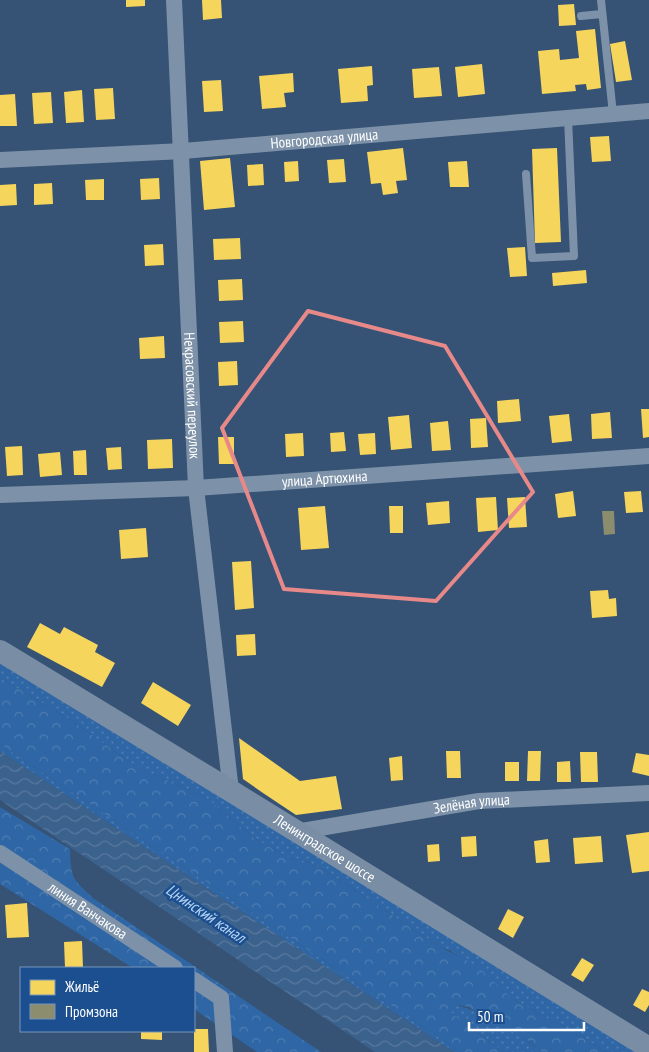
<svg xmlns="http://www.w3.org/2000/svg" width="649" height="1052" font-family="'PT Sans Narrow',sans-serif">
<style>
.grass{fill:url(#grass-dots)}
.park{fill:url(#park-crowns)}
.water{fill:url(#water-waves)}
.homes{fill:#f6d55c}
.industry{fill:#8c8c6e}
.lines{fill:none;stroke-linecap:round;stroke-linejoin:round}
.lane{stroke:#7d92a8;stroke-width:8}
.street{stroke:#7d92a8;stroke-width:16}
.secondary{stroke:#798da4;stroke-width:22}
.marked{fill:none;stroke:#e88989;stroke-width:4;stroke-linejoin:round}
.labels{text-anchor:middle;stroke-width:5;stroke-linejoin:round;paint-order:stroke}
.street-label{font-size:15px;fill:#fff;stroke:#1b4f8f}
.water-label{font-size:16px;font-style:italic;fill:#b5d3f5;stroke:#1b4f8f}
</style>
<defs>
<pattern id="grass-dots" width="8" height="8" patternUnits="userSpaceOnUse" patternTransform="scale(1.25)"><rect width="8" height="8" fill="#2f66a5"/><path d="M2 2h.1M6 6h.1" fill="none" stroke="#4e7db2" stroke-width="1.8" stroke-linecap="round"/></pattern>
<pattern id="park-crowns" width="20" height="18" patternUnits="userSpaceOnUse" patternTransform="scale(1.25)"><rect width="20" height="18" fill="#2f66a5"/><path d="M2 6a3 3 0 1 1 6 0M12 15a3 3 0 1 1 6 0" fill="none" stroke="#4e7db2"/></pattern>
<pattern id="water-waves" width="16" height="10" patternUnits="userSpaceOnUse" patternTransform="scale(1.25)"><rect width="16" height="10" fill="#3b618d"/><path d="M0 5q4-4 8 0t8 0" fill="none" stroke="#58799e"/></pattern>
</defs>
<rect width="100%" height="100%" fill="#365274"/>
<path class="grass" d="M0,663L642,1052H604L599,1047L511,998L451,951L442,948L326,871L305,861L289,858L255,839L205,797L137,767L71,720L0,678Z
M0,744L461,1052H454L0,751Z
M454,1004C485,1012 517,1033 542,1052H504L455,1016L449,1010Z"/>
<path class="park" d="M0,678L71,720L137,767L205,797L255,839L289,858L305,861L326,871L442,948L476,965L511,998L599,1047L604,1052H542L528,1041L468,1007L454,1004L449,1010L455,1016L504,1052H461L0,744Z
M0,807L70,849C71,879 72,878 93,898L321,1052H257L194,1009V968H133L0,884Z"/>
<path class="water" d="M0,751L454,1052H375L0,800Z"/>
<path class="homes" d="M126,0H145V6L126,7Z
M202,0H221L222,18L203,20Z
M574,4L576,25L559,26L558,5Z
M595,29L601,88L587,90L586,84L575,85L576,91L542,94L538,51L559,49L560,60L579,58L576,31Z
M625,41L632,80L616,82L610,44Z
M482,64L485,94L458,97L455,67Z
M372,66L373,85L367,86L368,101L341,103L338,69Z
M439,67L442,96L414,98L412,69Z
M293,73L294,92L284,93L286,107L262,109L259,76Z
M221,80L223,111L204,112L202,81Z
M113,88L115,119L96,120L94,89Z
M82,90L84,122L66,123L64,92Z
M51,92L53,123L34,124L32,93Z
M15,94L17,126H0V95Z
M609,136L611,161L592,162L590,137Z
M403,148L407,180L396,181L398,193L383,195L381,183L371,184L367,152Z
M557,148L561,242L535,243L532,149Z
M230,158L235,207L204,210L200,161Z
M344,159L346,182L329,183L327,160Z
M298,161L299,181L285,182L284,162Z
M467,161L469,187H450L448,162Z
M263,164L264,185L248,186L247,165Z
M159,178L160,199L141,200L140,179Z
M104,179V200H86L85,180Z
M52,183L53,204L34,205V184Z
M16,184L17,205L0,206V185Z
M240,238L241,259L214,260L213,239Z
M163,244L164,265L145,266L144,245Z
M525,247L527,276L510,277L507,248Z
M586,270L587,283L553,286L552,273Z
M242,279L243,300L219,301L218,280Z
M243,321L244,342L220,343L219,322Z
M164,336L165,358L140,359L139,338Z
M237,361L238,385L219,386L218,362Z
M519,399L521,421L498,423L497,401Z
M641,409H649V437L643,438Z
M610,412L612,438L592,439L591,414Z
M569,414L572,441L552,443L549,416Z
M409,415L412,448L391,450L388,417Z
M486,418L488,447L471,448L470,419Z
M448,421L451,450L432,451L430,423Z
M344,432L346,451L331,452L330,433Z
M303,433L304,456L286,457L285,434Z
M375,433L376,454L360,455L358,434Z
M218,437H234V464H219Z
M172,439L173,468L148,469L147,440Z
M22,446L23,475L7,476L5,447Z
M121,447L122,469L108,470L106,448Z
M86,450L87,475H74L73,451Z
M60,452L62,475L40,477L38,454Z
M573,491L576,516L558,518L555,494Z
M641,491L643,512L626,513L624,492Z
M496,497L498,530L478,532L476,498Z
M525,497L527,527L509,528L507,498Z
M449,501L450,523L428,525L426,503Z
M325,506L329,548L301,550L298,508Z
M389,506H403V533H390Z
M146,528L148,557L121,559L119,530Z
M251,561L254,608L235,610L232,562Z
M608,590L609,599L616,598L617,616L592,618L590,591Z
M40,623L60,634L64,627L98,645L95,652L115,663L102,687L27,647Z
M255,634L256,655L237,656L236,635Z
M153,682L191,705L178,726L141,703Z
M239,738L300,781L336,776L342,809L296,815L263,793L243,779Z
M446,751H460L461,778H447Z
M528,751H541L540,781H527Z
M580,752H597L598,782H581Z
M636,753L649,755V776L632,772Z
M402,756L403,780L391,781L389,758Z
M570,761L571,782H557V762Z
M505,762H519V781H505Z
M649,832V871L632,873L626,835Z
M476,836L477,856L462,857L461,837Z
M601,836L603,862L575,864L573,838Z
M548,839L550,862L536,863L534,841Z
M439,844L440,861L428,862L427,845Z
M27,903L29,937L7,938L5,905Z
M508,909L524,917L513,938L498,929Z
M82,941L83,968H65L64,942Z
M582,958L594,965L583,982L571,975Z
M642,989L649,992V1005L645,1012L633,1005Z
M194,1029H208L209,1052H194Z
M141,1031H162V1040L141,1039Z"/>
<path class="industry" d="M602,511H614L615,534L604,535Z"/>
<g class="lines">
<path class="lane" d="M601,0L613,114
M581,16L602,14
M526,174L532,258L574,256L568,118"/>
<g class="street">
<path id="s1" d="M174,0L196,488L231,791"/>
<path id="s2" d="M0,160L183,151L649,111"/>
<path id="s3" d="M0,495L196,488L649,456"/>
<path id="s4" d="M296,832L479,801L649,793"/>
<path id="s5" d="M0,853L175,968"/>
<path d="M194,980L221,998L225,1052"/>
</g>
<path class="secondary" id="s6" d="M0,651L231,791L649,1048"/>
</g>
<path class="marked" d="M308,311L445,346L533,492L436,601L284,589L222,428Z"/>
<g class="labels">
<g class="street-label">
<text dy="5" stroke="none"><textPath href="#s2" startOffset="325">Новгородская улица</textPath></text>
<text dy="5" stroke="none"><textPath href="#s1" startOffset="396">Некрасовский переулок</textPath></text>
<text dy="5" stroke="none"><textPath href="#s3" startOffset="325">улица Артюхина</textPath></text>
<text dy="5" stroke="none"><textPath href="#s4" startOffset="178">Зелёная улица</textPath></text>
<text dy="5" stroke="none"><textPath href="#s6" startOffset="380">Ленинградское шоссе</textPath></text>
<text dy="5" stroke="none"><textPath href="#s5" startOffset="105">линия Ванчакова</textPath></text>
</g>
<g class="water-label">
<text transform="translate(206 913) rotate(34)" y="6">Цнинский канал</text>
</g>
</g>
<rect x="20" y="967" width="175" height="65" fill="#1b4f8f" stroke="#7695bc"/>
<rect x="30" y="980" width="25" height="15" fill="#f6d55c" stroke="#7695bc"/>
<text x="65" y="992" font-size="15" fill="#ffffff">Жильё</text>
<rect x="30" y="1004" width="25" height="15" fill="#8c8c6e" stroke="#7695bc"/>
<text x="65" y="1017" font-size="15" fill="#ffffff">Промзона</text>
<path d="M469 1022v8h115v-8" fill="none" stroke="#ffffff" stroke-width="2.5"/>
<text x="477" y="1022" font-size="15" fill="#ffffff" stroke="#1b4f8f" stroke-width="4" paint-order="stroke">50 m</text>
</svg>
